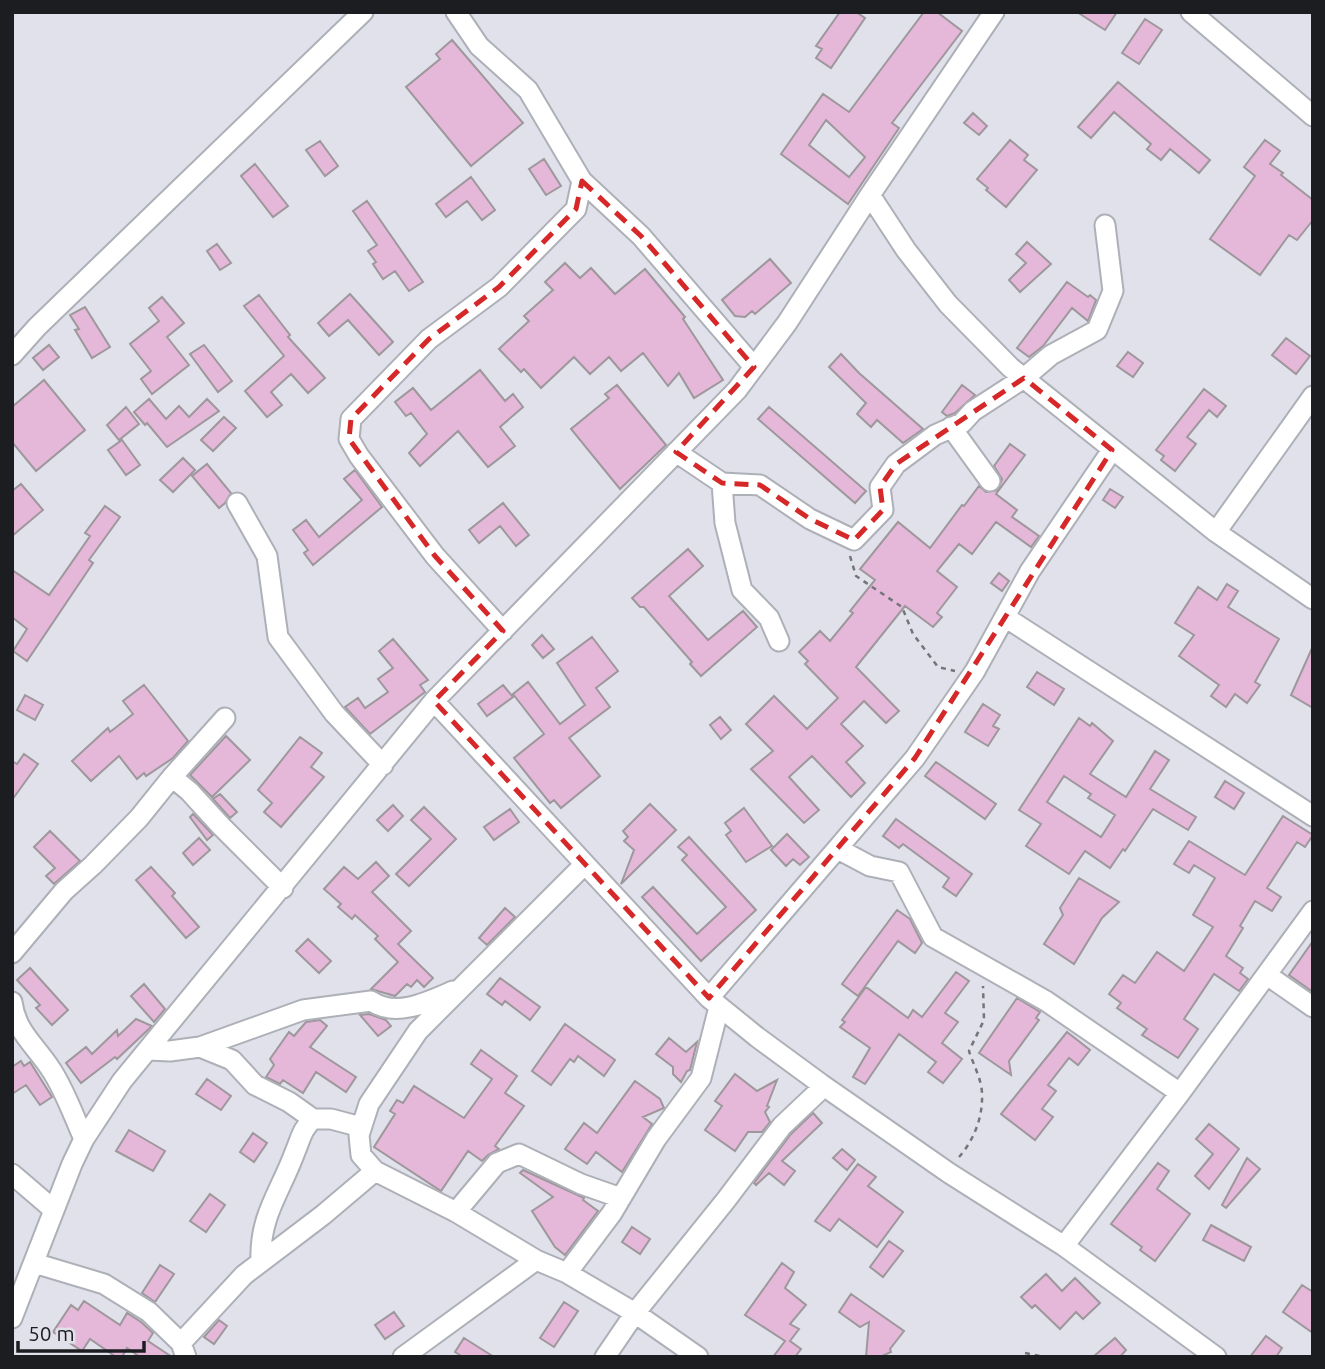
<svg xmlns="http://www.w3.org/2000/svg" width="1325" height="1369" font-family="Ubuntu,sans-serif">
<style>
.building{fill:#e5b8d9;stroke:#9e979c;stroke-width:2;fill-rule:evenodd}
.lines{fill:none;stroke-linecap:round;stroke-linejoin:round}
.street-casing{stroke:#aeb0b8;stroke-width:23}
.path{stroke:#74757b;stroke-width:2.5;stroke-dasharray:5 5;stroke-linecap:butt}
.street{stroke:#fff;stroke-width:19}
.marked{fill:none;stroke:#d62828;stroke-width:5;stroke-dasharray:14 9;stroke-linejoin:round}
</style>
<rect width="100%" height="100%" fill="#e0e1ea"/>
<path class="building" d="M840,12H856L865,18L831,68L816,58L822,49L816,46Z
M924,12H937L962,31L892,123L899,128L848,204L781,154L823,94L849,112ZM826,120L865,157L849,177L809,145Z
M1077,12H1117L1105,30Z
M1145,19L1162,30L1139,64L1122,53Z
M452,40L523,123L471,166L406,87L440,59L436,54Z
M1118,82L1210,160L1199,173L1170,149L1161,160L1147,149L1151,144L1114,112L1091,138L1078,127Z
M973,113L987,126L979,135L964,123Z
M1010,140L1028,155L1024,160L1037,170L1006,207L986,190L988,188L977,179Z
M1265,140L1280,151L1270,164L1283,173L1281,175L1313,200V220L1297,240L1289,235L1260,275L1210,239L1255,176L1244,167Z
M320,141L338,166L325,176L306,150Z
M544,159L561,186L546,195L529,169Z
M255,164L288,206L273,217L241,176Z
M471,177L495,210L482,220L467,201L446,217L436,204Z
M367,201L423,282L409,291L395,271L383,279L373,264L376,262L368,251L377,245L353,211Z
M1027,242L1051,264L1020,292L1009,280L1026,263L1016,254Z
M217,244L231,263L220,270L207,251Z
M770,259L791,283L755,314L752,311L745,317L735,316L722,300Z
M565,263L580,278L591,268L615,294L645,269L685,317L683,319L723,380L694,398L679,373L668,386L643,353L621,371L609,357L590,374L574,357L541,388L524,369L521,372L499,349L529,321L524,316L553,290L545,282Z
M1067,282L1088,297L1090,295L1096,300L1088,321L1072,308L1043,346L1029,357L1017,348Z
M350,294L393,342L379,355L348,320L329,336L318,323Z
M259,295L290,335L288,337L325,378L308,393L291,374L271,392L282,405L267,417L245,391L284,356L244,306Z
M162,297L184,323L167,337L189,365L152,394L141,379L151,371L130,344L159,321L149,308Z
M85,307L110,347L92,358L75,330L79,329L70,315Z
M1286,338L1310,356L1296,374L1272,355Z
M49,345L59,357L43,370L33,358Z
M204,345L232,381L218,392L190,354Z
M1128,352L1143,363L1133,377L1117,366Z
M841,354L859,373L923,429L903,443L877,420L871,427L857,414L866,403L829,367Z
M480,370L505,401L513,394L523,407L500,427L515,446L488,467L458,431L420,466L409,453L427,434L411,413L406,416L395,402L413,388L431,410Z
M44,380L85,430L36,471L12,442V407Z
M617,385L666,445L620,489L571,429L609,398L605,394Z
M962,385L975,395L955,413L947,416L942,412Z
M1204,389L1226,406L1217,417L1209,410L1187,437L1196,444L1175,471L1161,460L1164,456L1156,450Z
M149,399L166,419L179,406L189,417L207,399L219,411L167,447L147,423L145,425L134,412Z
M126,407L139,424L119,440L107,425Z
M769,407L866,491L855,503L758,419Z
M224,417L236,428L213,451L201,440Z
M122,440L140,465L126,475L108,450Z
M1010,444L1025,455L996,494L1017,510L1012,517L1039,536L1031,547L996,522L972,554L959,544L937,571L957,587L937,613L942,617L933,627L905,606L856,667L899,711L886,723L864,701L841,724L863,746L846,762L865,783L851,797L812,756L789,777L819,810L804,823L751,769L773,751L746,724L774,696L807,729L838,698L805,664L808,661L799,652L820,631L830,641L853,613L850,611L875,580L860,569L898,522L930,548L962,505L964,506L979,486L986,492L998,490L1002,479L994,466Z
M183,458L195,470L173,492L160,480Z
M207,464L231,493L225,503L219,508L192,476Z
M355,470L382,507L313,565L304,553L308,550L293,530L306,520L319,537L362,500L344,479Z
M21,484L43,510L12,536V491Z
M1110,489L1123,497L1115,508L1103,500Z
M503,503L529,535L516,546L500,526L479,543L469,530Z
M105,506L120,517L89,560L93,563L27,661L13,651L27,629L12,617V570L49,595L90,536L85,533Z
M688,549L703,566L669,596L708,640L743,611L757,627L701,676L690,664L692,662L644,607H640L632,598Z
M999,573L1009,581L1002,591L991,583Z
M1227,584L1238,591L1228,607L1279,639L1255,682L1260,685L1247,703L1235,694L1226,707L1211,696L1219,685L1179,656L1194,635L1175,623L1198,587L1217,600Z
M542,635L554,649L543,658L532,645Z
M592,637L618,671L596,688L610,707L569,738L600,776L561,808L554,800L550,803L514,758L544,734L513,694L528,682L560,724L585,705L557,663Z
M393,639L428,680L420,685L425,692L370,734L345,707L358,698L365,708L388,692L378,679L393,668L379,651Z
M1313,646V708L1291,695Z
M1037,672L1064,689L1054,705L1027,687Z
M144,685L188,741L173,758L146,776L144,773L137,779L119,756L91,781L72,761L108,728L110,732L133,714L123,701Z
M503,685L513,697L487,716L478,704Z
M25,695L43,705L35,720L17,710Z
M983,704L1000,715L993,726L999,729L988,746L965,732Z
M720,717L731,730L721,739L710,725Z
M1079,718L1090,726L1092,723L1113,741L1090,774L1126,797L1155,751L1169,760L1150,789L1196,817L1188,830L1153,809L1125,851L1123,849L1110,868L1085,851L1069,874L1026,846L1041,824L1019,810ZM1064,776L1091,794L1088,798L1115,815L1101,837L1047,802Z
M226,736L250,760L212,797L190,775Z
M300,737L322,753L311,767L324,777L281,827L264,812L272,803L258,790Z
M24,754L38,764L12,800V761L17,764Z
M936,762L996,804L985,819L925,776Z
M1225,781L1244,793L1234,809L1215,797Z
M220,794L237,812L230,818L213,799Z
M650,804L676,830L621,884L634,850L624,841L628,837L623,831Z
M393,805L403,816L388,831L377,820Z
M424,807L456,839L409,886L396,874L431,839L411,820Z
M744,808L772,846L746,862L726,835L731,831L725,823Z
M510,809L519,822L494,840L484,827Z
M193,814L213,835L207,840L190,817Z
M1283,816L1313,835L1305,847L1297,842L1267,888L1281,897L1272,911L1255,901L1240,926L1243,928L1226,956L1243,968L1240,973L1248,979L1239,991L1214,974L1184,1019L1198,1029L1178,1058L1142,1035L1147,1029L1117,1008L1121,1003L1109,994L1123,975L1135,983L1157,952L1184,971L1213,927L1193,915L1215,878L1194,865L1189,873L1174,864L1189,841L1245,875Z
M896,819L972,874L956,896L943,887L949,878L903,844L899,848L883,836Z
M50,831L80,861L54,884L46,876L55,868L34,847Z
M787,834L809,857L800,865L793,859L786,866L771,850Z
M689,837L756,910L701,961L642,897L653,887L697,934L726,907L682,860L687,855L678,847Z
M199,838L210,850L193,865L183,853Z
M376,862L389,876L372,892L411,931L398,944L433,978L424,987L417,980L411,987L407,984L395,996L371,989L398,962L375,939L378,936L355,915L352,919L338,907L341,904L324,889L344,867L358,879Z
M151,867L175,893L172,896L199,927L186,938L136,880Z
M1079,878L1119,902L1102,918L1074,964L1044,944L1063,915L1060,908Z
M505,908L515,917L487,945L479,938Z
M897,910L910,919L922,943L915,953L898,941L858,996L842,984Z
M308,939L331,961L319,973L296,951Z
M1313,941V992L1289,975Z
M30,968L68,1010L52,1025L36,1008L40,1005L17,980Z
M956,972L969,981L945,1013L958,1022L942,1043L962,1059L943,1083L928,1072L936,1062L899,1034L865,1084L853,1077L870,1048L840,1027L845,1022L842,1020L866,987L908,1018L913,1010L922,1017Z
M500,978L540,1007L530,1020L505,1001L502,1005L487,994Z
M144,984L165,1009L154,1022L131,996Z
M1017,998L1040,1012L1036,1018L1039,1020L1009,1061L1011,1075L979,1053Z
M369,1014L386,1020L391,1026L378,1036L360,1015Z
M136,1019L152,1026L117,1059L115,1057L81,1083L66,1063L86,1047L92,1054L117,1030L118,1036Z
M320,1020L327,1026L310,1047L356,1077L346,1092L316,1072L303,1093L283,1080L280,1084L266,1077L274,1065L270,1059L289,1032L294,1036L306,1022Z
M565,1024L615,1060L604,1076L578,1056L574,1062L570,1059L551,1085L532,1071Z
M1067,1032L1090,1050L1078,1065L1069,1058L1048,1085L1056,1091L1042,1109L1053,1117L1035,1140L1001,1114Z
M669,1038L686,1052L697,1042L690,1070L687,1071L681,1082L673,1074V1067L656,1054Z
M481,1050L517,1076L505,1093L524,1106L495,1146L499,1149L488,1155L482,1161L468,1151L441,1191L374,1147L395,1114L390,1111L397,1100L403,1103L414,1086L464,1118L492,1079L471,1064Z
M21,1061L24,1066L30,1062L52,1097L40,1105L26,1085L12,1094V1067Z
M735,1074L757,1091L777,1080L767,1106L769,1107L765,1112L770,1122L762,1132H748L735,1151L705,1130L722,1106L715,1101Z
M207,1079L231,1096L221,1110L196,1094Z
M635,1081L660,1099L664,1108L643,1117L652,1124L622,1172L596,1152L587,1164L565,1149L584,1123L597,1133Z
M813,1113L822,1123L782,1161L795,1171L784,1185L769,1173L756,1185L754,1183L791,1134Z
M1209,1124L1239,1149L1209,1189L1195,1176L1213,1154L1196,1139Z
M129,1130L165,1151L153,1171L116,1151Z
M253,1133L267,1143L254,1162L240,1152Z
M842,1149L855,1160L847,1170L833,1158Z
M1247,1158L1260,1169L1226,1208L1222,1205Z
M1158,1163L1169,1171L1157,1189L1190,1214L1155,1261L1140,1250L1142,1247L1111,1224Z
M858,1164L876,1177L868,1186L903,1212L877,1247L839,1219L830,1231L815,1221Z
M523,1170L584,1198L583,1200L598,1211L565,1255L555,1247L532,1211L553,1197L520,1173Z
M210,1194L225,1205L206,1232L190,1221Z
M1211,1225L1251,1247L1244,1261L1203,1240Z
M632,1227L650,1239L640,1254L622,1242Z
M889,1241L903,1251L883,1277L870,1267Z
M782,1263L794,1272L785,1288L806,1305L790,1324L799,1329L790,1341L801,1349L795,1357H773L785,1341L745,1315Z
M160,1265L174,1274L155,1302L142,1293Z
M1046,1274L1062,1291L1075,1278L1100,1303L1083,1319L1076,1312L1060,1329L1035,1305L1032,1308L1021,1297Z
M1302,1285L1313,1292V1333L1283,1312Z
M851,1294L904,1331L890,1349L891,1352L880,1357H866L869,1322L860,1327L839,1312Z
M84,1301L120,1325L127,1313L141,1322L153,1333L148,1341L172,1357H140L127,1348L122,1357H116L90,1339L82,1351L53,1332L71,1305L78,1310Z
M564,1302L578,1311L554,1347L540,1338Z
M394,1312L404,1326L385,1339L375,1325Z
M219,1320L227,1326L214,1344L204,1337Z
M1266,1336L1282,1348L1276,1357H1250Z
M464,1338L494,1357H463L455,1352Z
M1115,1338L1126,1350L1120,1357H1093Z"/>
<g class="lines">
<defs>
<path id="street" d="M456,12L479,46L528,90L582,181L576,209L499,287L429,339L351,419L349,439L359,456L435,556L503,631
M1191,12L1313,116
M582,181L641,236L754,367
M870,195L906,250L948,304L1010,367L1216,532L1313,599
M12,355L37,327L363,12
M951,427L990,481
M676,452L722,483L760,485L810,519L854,540L883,510L880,487L896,464L935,435L962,423L973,411L1024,378L1051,355L1097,330L1113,291L1105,225
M722,483L725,523L742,590L769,618L779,641
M237,503L267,556L278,637L334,713L383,765
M1216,532L1313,396
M1005,617L1313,816
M434,701L709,998L757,1037L821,1084L949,1173L1064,1246L1216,1357
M172,777L189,791L221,826L283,888
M838,849L870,866L899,872L933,937L1046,1001L1180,1093
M584,865L418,1031L369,1104L359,1135L361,1155L375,1171L456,1212L536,1260L567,1273L635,1313L698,1357
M12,953L64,891L93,865L139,818L172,777L225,718
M1267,975L1313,1007
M709,998L915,758L975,671L1030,571L1112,450
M12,1002C16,1032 35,1045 50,1068C64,1088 74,1117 84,1139
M200,1047L303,1010L371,1001C396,1018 428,1002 453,991
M148,1050L170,1051L200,1047L232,1060L255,1085L289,1102L313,1119H331L361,1127
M12,1174L54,1210
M456,1212L497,1163L519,1154L581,1184L621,1198
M1064,1246L1180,1093L1313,911
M261,1262C259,1216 280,1193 295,1152C301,1138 302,1129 313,1119
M34,1263L104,1284L149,1312L181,1343
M567,1273L612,1213L656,1139L701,1078L719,1007
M12,1318L72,1164L84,1139L122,1081L434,701L737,390L787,323L870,195L994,12
M186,1357L181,1343L244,1275L323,1215L375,1171
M403,1357L536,1260
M605,1357L635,1313L726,1200L782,1126L819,1091L821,1084"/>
</defs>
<use href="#street" class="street-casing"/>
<path class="path" d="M850,556L856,576L902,607L913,634L938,667L955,671
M959,1157C974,1140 983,1117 982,1094C982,1080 973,1064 969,1051L984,1020L983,986
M1025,1353L1044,1357"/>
<use href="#street" class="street"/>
</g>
<path class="marked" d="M582,181L641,236L754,367L676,452L722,483L760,485L810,519L854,540L883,510L880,487L896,464L1024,378L1112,450L915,758L709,998L434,701L503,631L435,556L349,439L351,419L429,339L499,287L576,209Z"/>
<rect width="1325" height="1369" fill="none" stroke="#1c1d20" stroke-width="28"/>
<path d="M18 1341v10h126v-10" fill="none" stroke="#1c1d20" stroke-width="3.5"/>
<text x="28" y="1341" font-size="21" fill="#1c1d20" stroke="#e0e1ea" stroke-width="5" paint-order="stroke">50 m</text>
</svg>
